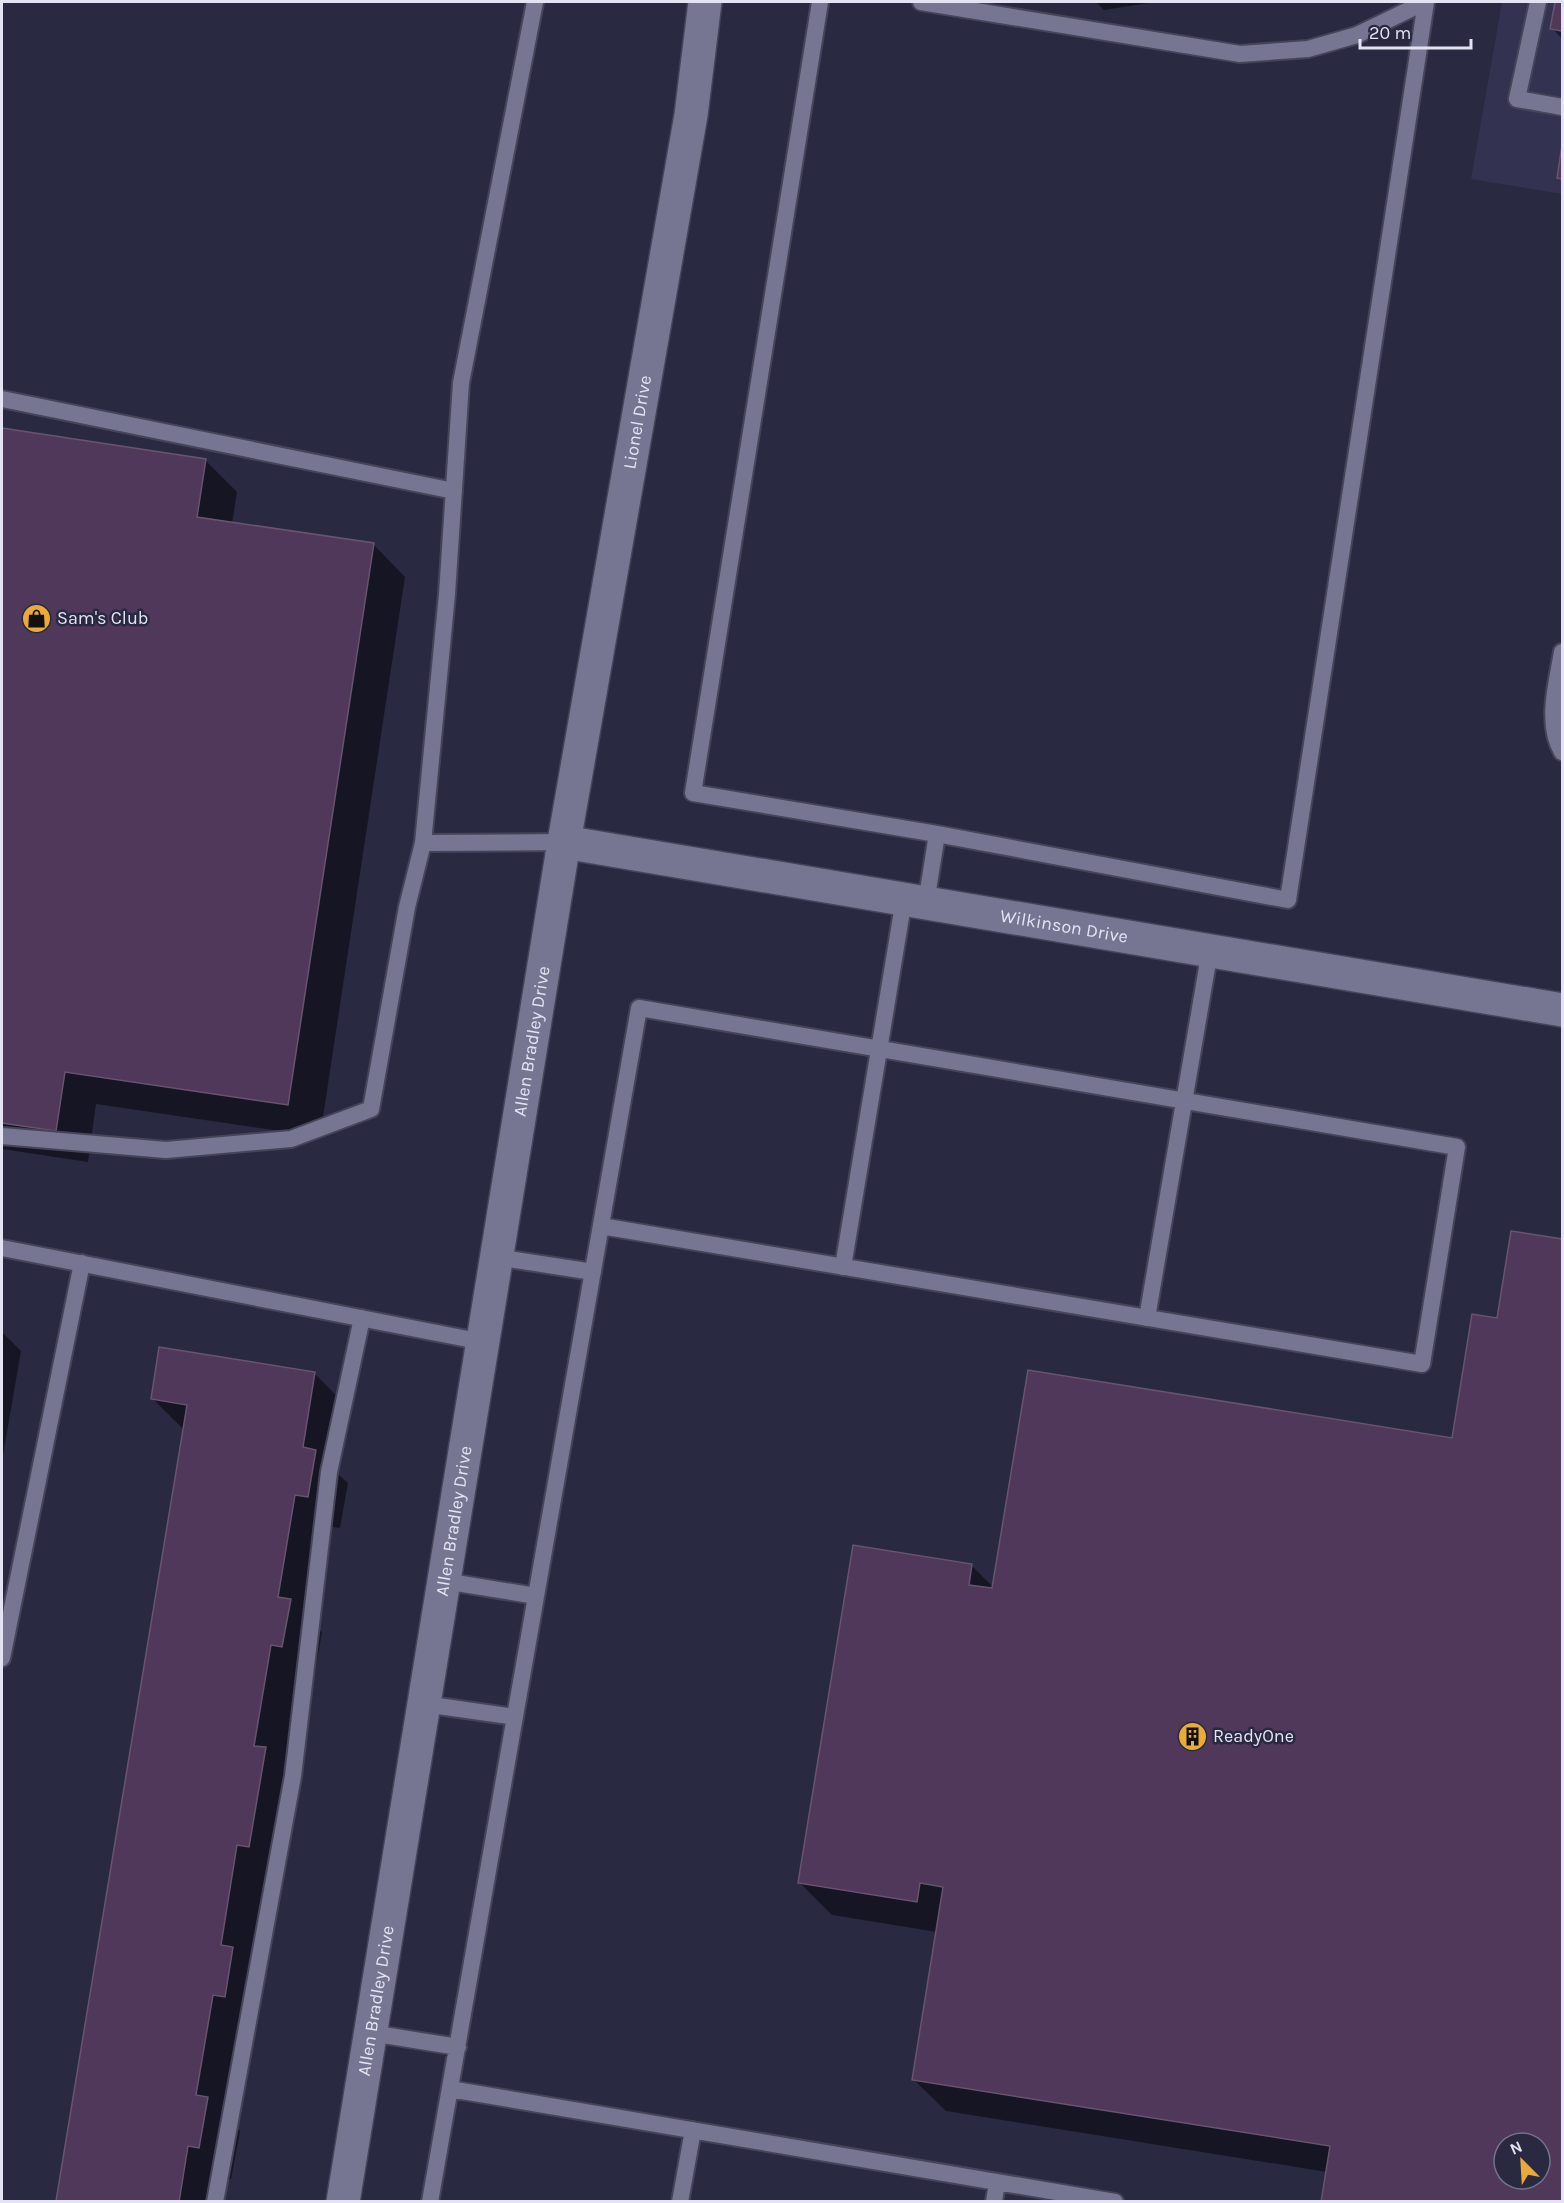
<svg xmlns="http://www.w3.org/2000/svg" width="1564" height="2203" font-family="Karla,sans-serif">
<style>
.built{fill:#333250}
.shadow{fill:#0007;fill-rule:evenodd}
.building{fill:#50385b;stroke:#66556d;stroke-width:1.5;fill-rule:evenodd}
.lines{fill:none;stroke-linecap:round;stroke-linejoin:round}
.lane-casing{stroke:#454459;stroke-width:20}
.secondary-casing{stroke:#454459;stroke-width:36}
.lane{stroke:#767693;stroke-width:16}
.secondary{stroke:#767693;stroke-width:33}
.labels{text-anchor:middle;stroke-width:5;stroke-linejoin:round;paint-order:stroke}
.street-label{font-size:18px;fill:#e3e3f4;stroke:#2a2942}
.poi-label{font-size:18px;fill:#e3e3f4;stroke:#2a2942;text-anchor:start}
</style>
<rect width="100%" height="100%" fill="#2a2942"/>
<path class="built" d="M1502,2H1562V194L1471,179Z"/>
<path class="shadow" d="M1096,2H1155L1104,10Z
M1556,2H1562V39L1552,28Z
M2,429L205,460L237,492L232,524L373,544L405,577L320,1137L96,1104L88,1162L2,1149Z
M1512,1233L1562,1241V2202H1322L1327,2172L946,2111L913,2079L937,1932L832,1915L800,1883L972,1566L994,1588L1454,1439L1498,1320ZM1504,2143H1540V2179H1504Z
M2,1332L21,1351L2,1461Z
M160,1349L315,1374L347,1406L336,1472L348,1483L340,1528L327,1526L311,1622L322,1632L314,1679L302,1676L254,1970L265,1980L257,2028L245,2026L229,2120L240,2131L231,2179L220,2178L216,2202H59L184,1430L152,1398Z"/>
<path class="building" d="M1555,2H1562V31L1550,29Z
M1562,145V179L1557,178Z
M2,428L206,459L197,517L374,543L288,1105L65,1072L56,1131L2,1123Z
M1511,1231L1562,1239V2202H1321L1330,2146L912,2080L943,1887L920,1883L917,1902L798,1883L853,1545L972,1564L969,1585L992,1588L1028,1370L1452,1438L1472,1314L1497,1318ZM1504,2143H1540V2179H1504Z
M159,1347L315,1372L303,1447L316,1450L308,1497L295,1495L278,1597L291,1599L282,1647L271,1645L254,1746L266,1747L249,1847L237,1845L221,1945L233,1947L225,1997L213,1995L196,2095L208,2097L199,2148L188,2146L179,2202H61L56,2201L187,1405L151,1399Z"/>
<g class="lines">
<defs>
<path id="lane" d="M820,2L693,793L937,834L1288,900L1426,2
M921,2L1240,54L1308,49L1357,35L1425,2
M1538,2L1517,99L1562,107
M2,399L454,491
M1562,652C1557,682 1545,724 1562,752
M423,843L447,594L461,383L535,2
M926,903L937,834
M2,1136L166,1150L291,1139L371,1109L407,907L423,843L564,842
M2,1248L483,1342
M496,1257L593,1272
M843,1267L904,899
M1147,1318L1210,950
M444,1581L536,1596
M2,1658L82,1263
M424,1704L515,1717
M371,2033L458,2047
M450,2089L1115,2202
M215,2202L293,1776L329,1472L362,1318
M430,2202L639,1008L1457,1147L1422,1364L601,1226
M680,2202L693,2130
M994,2202L997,2182"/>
<g id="secondary">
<path id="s1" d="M564,842L1562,1010"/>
<path id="s2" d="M343,2202L564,842L691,115L705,2"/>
</g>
</defs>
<use href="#lane" class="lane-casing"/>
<use href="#secondary" class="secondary-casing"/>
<use href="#lane" class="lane"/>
<use href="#secondary" class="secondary"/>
</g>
<defs>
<symbol id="shop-disc" viewBox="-11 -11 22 22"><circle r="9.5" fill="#eaaa39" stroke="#2a2942"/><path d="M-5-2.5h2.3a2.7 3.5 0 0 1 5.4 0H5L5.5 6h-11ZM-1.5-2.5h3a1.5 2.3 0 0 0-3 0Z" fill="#111"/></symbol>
<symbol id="building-disc" viewBox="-11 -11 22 22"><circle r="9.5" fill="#eaaa39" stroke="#2a2942"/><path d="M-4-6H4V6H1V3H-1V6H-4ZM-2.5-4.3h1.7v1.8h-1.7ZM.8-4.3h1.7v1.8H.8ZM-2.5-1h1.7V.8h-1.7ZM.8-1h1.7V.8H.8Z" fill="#111"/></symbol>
</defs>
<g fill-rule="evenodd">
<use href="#shop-disc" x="20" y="602" width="33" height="33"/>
<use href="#building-disc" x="1176" y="1720" width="33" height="33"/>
</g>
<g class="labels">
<g class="street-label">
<text dy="6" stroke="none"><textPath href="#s2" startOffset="1804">Lionel Drive</textPath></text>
<text dy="6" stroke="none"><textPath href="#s1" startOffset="507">Wilkinson Drive</textPath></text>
<text dy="6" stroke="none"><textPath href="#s2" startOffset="1176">Allen Bradley Drive</textPath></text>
<text dy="6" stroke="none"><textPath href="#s2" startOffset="690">Allen Bradley Drive</textPath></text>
<text dy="6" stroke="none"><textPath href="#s2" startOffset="204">Allen Bradley Drive</textPath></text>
</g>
<g class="poi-label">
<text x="57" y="624">Sam's Club</text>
<text x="1213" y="1742">ReadyOne</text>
</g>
</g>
<rect width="1564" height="2203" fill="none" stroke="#e3e3f4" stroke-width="6"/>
<g transform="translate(1522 2161) rotate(336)"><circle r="28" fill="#2a2942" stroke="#747389" stroke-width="1.5"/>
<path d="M0-4.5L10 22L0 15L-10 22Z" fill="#eaaa39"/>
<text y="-9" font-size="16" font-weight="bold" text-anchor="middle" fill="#e3e3f4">N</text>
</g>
<path d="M1360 39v9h111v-9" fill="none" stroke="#e3e3f4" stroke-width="3"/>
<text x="1369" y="39" font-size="18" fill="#e3e3f4" stroke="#2a2942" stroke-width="4.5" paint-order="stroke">20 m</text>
</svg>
